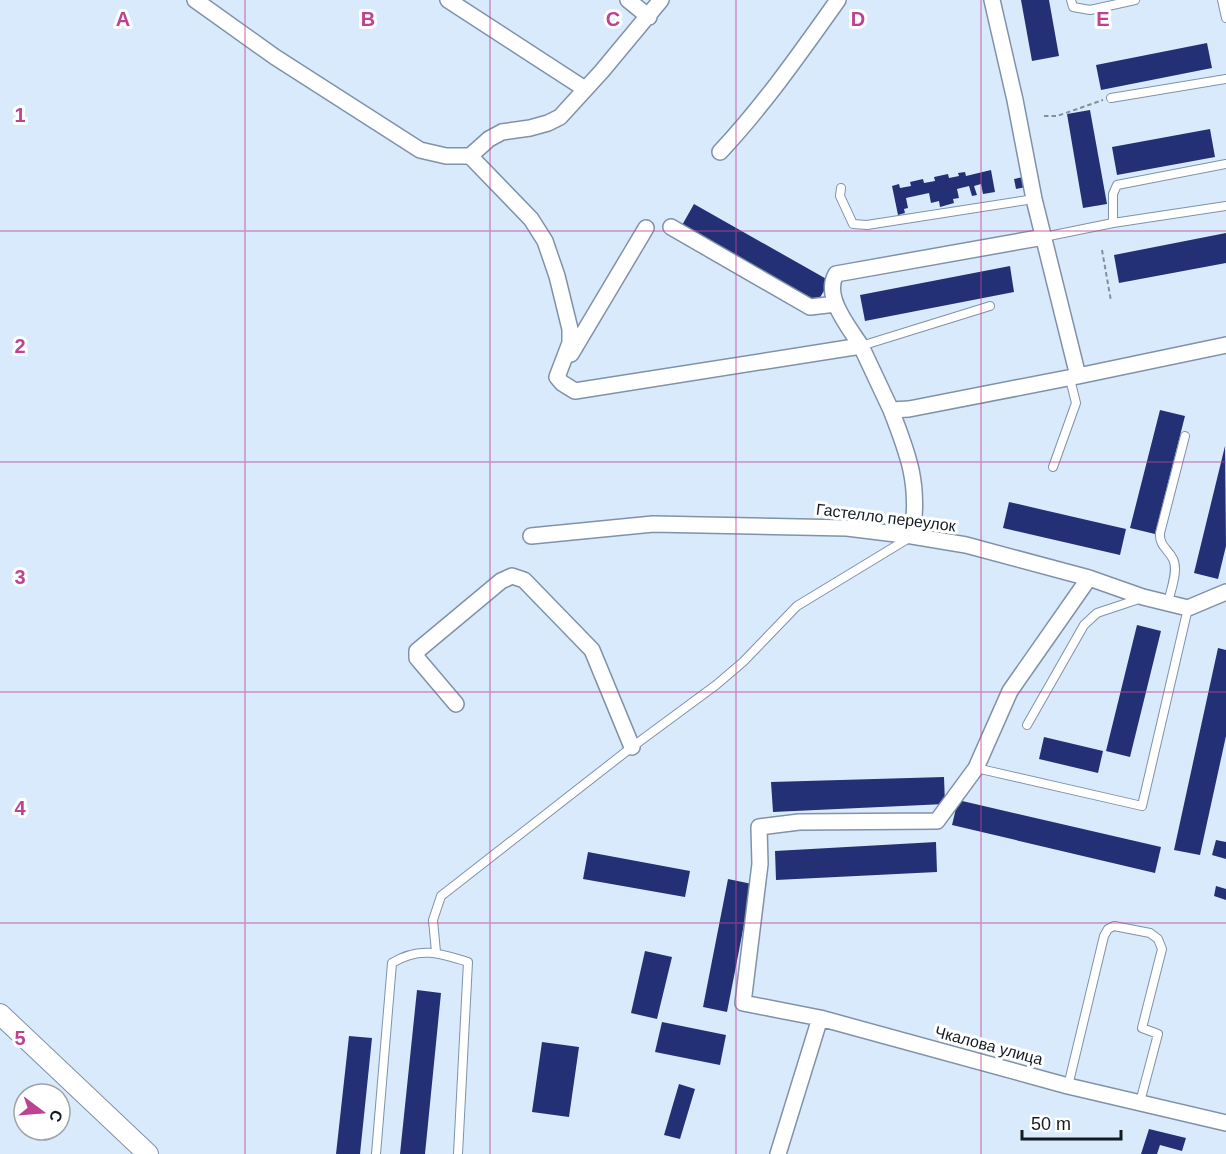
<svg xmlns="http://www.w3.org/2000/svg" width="1226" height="1154" font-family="Helvetica,sans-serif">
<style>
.building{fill:#243075}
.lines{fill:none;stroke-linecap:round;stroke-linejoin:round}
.service-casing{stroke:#8092a8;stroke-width:10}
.minor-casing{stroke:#8092a8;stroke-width:18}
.tertiary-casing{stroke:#8092a8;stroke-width:22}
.path{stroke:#838f9d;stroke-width:2;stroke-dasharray:4.5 3;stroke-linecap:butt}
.service{stroke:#fff;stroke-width:8}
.minor{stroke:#fff;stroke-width:15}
.tertiary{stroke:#fff;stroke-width:20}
.grid{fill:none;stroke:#bd4294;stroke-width:1.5;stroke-opacity:0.55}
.labels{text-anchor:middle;stroke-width:6;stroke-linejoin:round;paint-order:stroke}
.street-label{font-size:16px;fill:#131a22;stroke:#fff}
.grid-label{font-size:20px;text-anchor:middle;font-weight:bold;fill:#bd4294;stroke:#fff;stroke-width:6;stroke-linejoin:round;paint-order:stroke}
</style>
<rect width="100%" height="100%" fill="#daeafd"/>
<path class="building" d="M1021,0H1049L1059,56L1032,61Z
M1207,43L1212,68L1101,90L1096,65Z
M1090,110L1107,204L1083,208L1067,114Z
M1210,129L1215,157L1117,175L1112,147Z
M991,170L995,192L983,194L981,184L974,186L977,195L972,196L969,186L957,189L959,198L953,199L954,203L940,207L939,201L931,203L929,193L906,198L908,208L904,209L905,213L898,215L892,186L899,184L900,188L911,186L910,182L923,179L924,183L935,181L934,177L948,174L949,178L959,176L958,173L965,172L966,176Z
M1029,176L1031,186L1016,189L1014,179Z
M694,204L830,281L816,304L681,227Z
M1226,233V263L1119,283L1114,255Z
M1010,266L1014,292L865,321L860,295Z
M1160,410L1185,416L1155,534L1130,528Z
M1225,446L1226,546L1218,579L1194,573Z
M1009,502L1126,529L1120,555L1003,528Z
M1137,625L1161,631L1130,757L1106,751Z
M1218,648L1226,650V736L1200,855L1174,850Z
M1044,737L1103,751L1098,773L1039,759Z
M944,777L945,804L773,812L771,782Z
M958,800L1161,847L1155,873L952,825Z
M1216,840L1226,842V859L1212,855Z
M936,842L937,872L776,880L775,851Z
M588,852L690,871L685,897L583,879Z
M728,879L752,884L727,1012L703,1007Z
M1216,886L1226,889V900L1214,896Z
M645,951L672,957L657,1019L631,1013Z
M417,990L441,993L425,1154H400Z
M662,1022L726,1035L720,1065L655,1052Z
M349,1036L372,1038L360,1154H336Z
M542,1042L579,1047L569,1117L532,1112Z
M679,1084L695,1089L680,1139L664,1135Z
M1149,1129L1186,1138L1182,1151L1160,1145L1157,1154H1141Z"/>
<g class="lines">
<defs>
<path id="service" d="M1071,0L1073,7L1090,10L1135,0
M1222,0L1226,18
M1111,98L1226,79
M841,188L840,196L853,224L867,225L1034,199
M1113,223V194L1117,185L1226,164
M1044,237L1113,223L1226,206
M861,346L990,306
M1053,467L1076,403L1070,379
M1168,603C1170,592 1179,570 1173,559C1168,549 1159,546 1160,533L1185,436
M1027,725L1084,625L1097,613L1142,598
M976,768L1142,806L1188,608
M436,952L433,920L441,896L632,747L716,685L743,662L797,606L909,538
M1068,1086L1104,936L1108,929L1114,926L1150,933L1158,939L1162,949L1142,1028L1158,1034L1140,1102
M376,1154L392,963C419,946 440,953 468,962L458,1154"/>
<path id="minor" d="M195,0L275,57L420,150L446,156H470L531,219L545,241L557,276L570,329V343L557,377L562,383L575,391L861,346L891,410
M448,0L585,89
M628,0L649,17
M720,152C764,105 801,52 838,0
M470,156L489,139L502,132L530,128L548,123L560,117L602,71L661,0
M671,227L810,307L836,304
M861,346C849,327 823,297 836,274L1044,237
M571,354L646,228
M1078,376L1226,345
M531,536L653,524L847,528L912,536L966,545L1089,578L1143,597L1188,608L1226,592
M912,536C920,485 909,456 891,410L909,409L1078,376L1034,199L1015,100L992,0
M1089,578L1010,691L976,768L937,821L799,822L759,827L760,864L743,1003L820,1018L1068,1086L1226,1123
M456,704L417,658V651L501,581L512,576L524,580L592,650L632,747
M778,1154L820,1018"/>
<path id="tertiary" d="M0,1014L148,1154"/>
</defs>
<use href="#service" class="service-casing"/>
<use href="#minor" class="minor-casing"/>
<use href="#tertiary" class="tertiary-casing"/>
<path class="path" d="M1044,116H1057L1103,100
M1102,250L1111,301"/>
<use href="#service" class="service"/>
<use href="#minor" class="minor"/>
<use href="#tertiary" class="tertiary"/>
</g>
<path class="grid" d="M245,0V1154M490,0V1154M736,0V1154M981,0V1154M0,231H1226M0,462H1226M0,692H1226M0,923H1226"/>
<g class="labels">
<g class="street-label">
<text transform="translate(886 517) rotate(7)" y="6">Гастелло переулок</text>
<text transform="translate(989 1045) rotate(15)" y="6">Чкалова улица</text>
</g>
</g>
<g class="grid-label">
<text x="123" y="26">A</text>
<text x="368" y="26">B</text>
<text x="613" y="26">C</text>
<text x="858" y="26">D</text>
<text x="1103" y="26">E</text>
<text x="20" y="122">1</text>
<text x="20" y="353">2</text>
<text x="20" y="584">3</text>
<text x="20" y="815">4</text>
<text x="20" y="1045">5</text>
</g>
<g transform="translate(42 1112) rotate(106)"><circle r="28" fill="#ffffff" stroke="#a1a3a7" stroke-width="1.5"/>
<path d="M0-4.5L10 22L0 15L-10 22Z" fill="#bd4294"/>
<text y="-9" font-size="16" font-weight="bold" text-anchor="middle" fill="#131a22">С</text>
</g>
<path d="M1022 1130v9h99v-9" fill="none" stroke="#131a22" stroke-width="3"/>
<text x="1031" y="1130" font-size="18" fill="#131a22" stroke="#ffffff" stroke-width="4.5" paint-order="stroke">50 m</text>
</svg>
